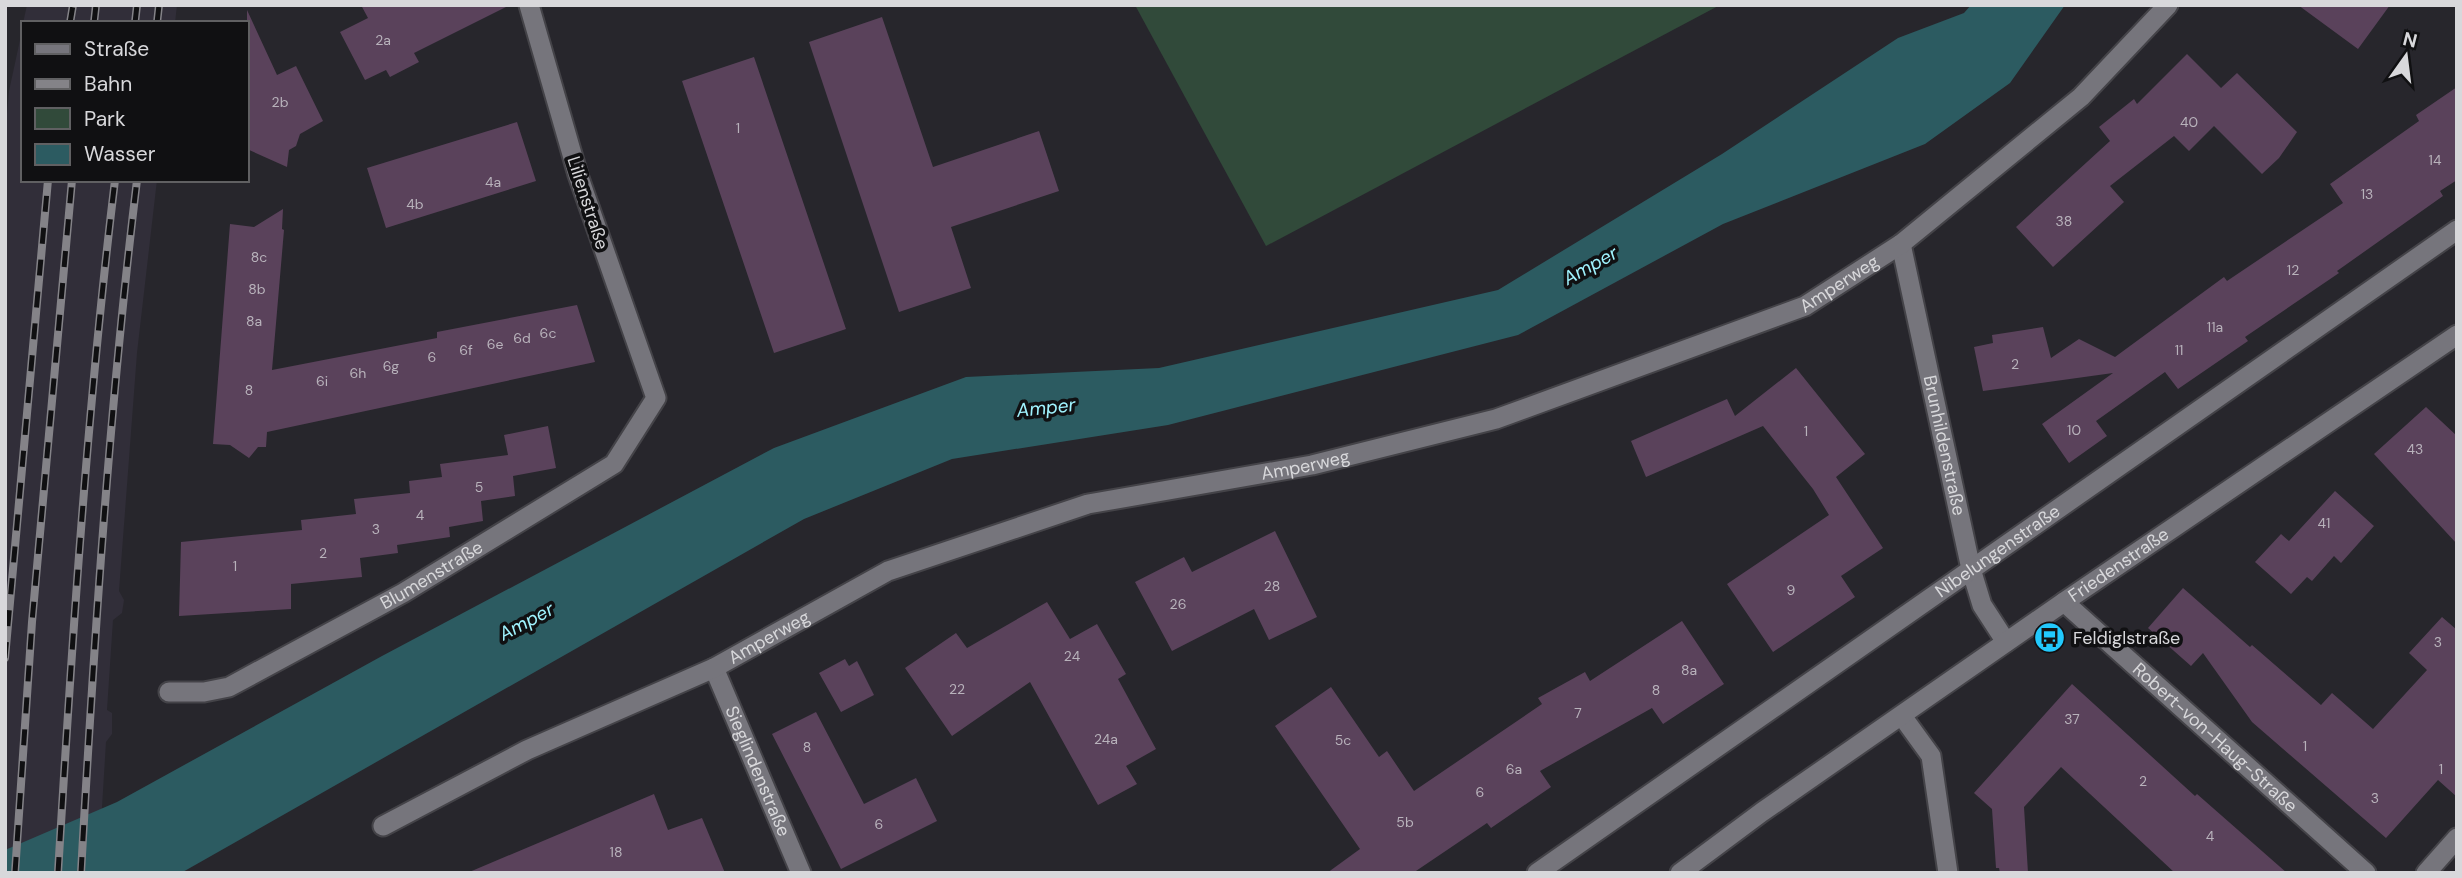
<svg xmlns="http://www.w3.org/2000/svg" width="2462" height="878" font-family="'DM Sans',sans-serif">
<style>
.built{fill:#312e39}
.green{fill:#314a3a}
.water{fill:#2c5b61}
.building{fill:#5a425b}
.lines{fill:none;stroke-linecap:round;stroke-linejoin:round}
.minor-casing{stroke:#444348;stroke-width:23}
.minor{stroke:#76757c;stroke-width:19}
.rail-casing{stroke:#848388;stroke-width:8}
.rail{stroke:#101012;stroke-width:5;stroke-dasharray:16;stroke-linecap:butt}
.labels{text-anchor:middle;stroke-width:7;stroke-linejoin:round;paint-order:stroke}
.number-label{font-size:14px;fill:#b8b2bb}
.street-label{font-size:18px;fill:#d8d8db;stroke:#101012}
.poi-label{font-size:18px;fill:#d8d8db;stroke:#101012;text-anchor:start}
.water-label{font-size:19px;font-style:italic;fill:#a0f3fe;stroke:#101012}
</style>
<rect width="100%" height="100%" fill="#27262c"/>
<path class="built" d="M27,5H177L175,23H23Z
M23,26V180H157L137,353L119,591L124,600L122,613L113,620L107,710L112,713V734L106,742L98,873H5V135L9,91Z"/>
<path class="green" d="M1135,5H1720L1266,246Z"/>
<path class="water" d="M1971,5H2065L2010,83L1925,144L1723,224L1518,335L1168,425L952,459L804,519L181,873H5V850L117,802L382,656L774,448L966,377L1159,368L1498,290L1722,154L1898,38L1964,13Z"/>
<path class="building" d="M361,5H510L414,53L419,62L390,77L386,70L365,80L340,32L368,18Z
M2298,5H2390L2358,49Z
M247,10L277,75L296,66L323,121L300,134L296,146L289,150L287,167L247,149Z
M882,17L933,167L1039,131L1059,191L951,227L971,288L899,312L809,42Z
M2187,54L2221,88L2237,73L2297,132L2279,158L2262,174L2214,126L2189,151L2174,136L2110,186L2124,202L2053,267L2016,227L2110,141L2099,127L2134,99L2137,104Z
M754,57L846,329L774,353L682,81Z
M2457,87V180L2440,191L2443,196L2337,271L2339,273L2245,337L2248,341L2178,389L2165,372L2096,421L2107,436L2069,463L2042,424L2113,373L1983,391L1974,347L1993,343L1992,335L2043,327L2051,358L2079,339L2115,357L2224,277L2227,281L2343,203L2330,184L2419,121L2416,115Z
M517,122L536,181L386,228L367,168Z
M283,209L282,229L284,230L272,370L437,338V332L577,305L595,362L267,432L266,447H258L249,458L230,445L213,444L230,224L254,227Z
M1796,368L1865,454L1836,477L1883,548L1841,576L1855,597L1773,652L1727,584L1829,515L1813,489L1763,426L1646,477L1631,441L1727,399L1735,416Z
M2426,407L2457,436V544L2374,454Z
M548,426L556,468L513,476L515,496L481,501L483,521L449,527L450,537L397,545L398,553L360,558L362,577L291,584V609L179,616L181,542L302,530L301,520L356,514L354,499L410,493L409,481L442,477L440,464L508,455L504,435Z
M2335,491L2374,526L2341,563L2334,556L2312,581L2307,577L2291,594L2255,562L2281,534L2289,541Z
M1275,531L1317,617L1269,640L1254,609L1172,651L1135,582L1184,557L1192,572Z
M2183,588L2250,647L2252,645L2321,705L2332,693L2373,729L2427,670L2409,653L2442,617L2457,630V797L2438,780L2386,838L2252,722L2203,653L2191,666L2148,628Z
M1047,602L1070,639L1097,624L1126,674L1118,679L1156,749L1126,766L1137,784L1098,805L1030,682L952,736L905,668L956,633L967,648Z
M1682,621L1724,684L1663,724L1652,708L1540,771L1551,787L1491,828L1487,823L1413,873H1327L1360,849L1275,726L1331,687L1379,757L1387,751L1414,791L1542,704L1538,698L1585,672L1590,681Z
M845,659L849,666L857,661L874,695L841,712L819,673Z
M2072,684L2195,796L2197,794L2287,873H2175L2061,767L2024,807L2028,873H2000L1999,868H1996L1992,809L1974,793Z
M816,712L864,804L916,778L937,821L841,869L772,734Z
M654,794L668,830L702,818L725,873H467Z"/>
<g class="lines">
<defs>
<g id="minor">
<path id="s1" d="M1901,244L1971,569L1982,605L2006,642"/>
<path id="s2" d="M2064,602L2366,873"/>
<path id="s3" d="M714,668L801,873"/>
<path id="s4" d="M169,692H204L229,687L403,593L614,464L656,398L578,175L529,5"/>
<path d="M1902,716L1931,756L1948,873"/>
<path id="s5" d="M383,826L527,750L714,668L888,571L1088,504L1312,465L1496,419L1805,306L1901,244L2081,97L2168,5"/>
<path id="s6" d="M1537,873L2457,230"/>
<path id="s7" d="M1680,873L1762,812L2064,602L2457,335"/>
<path d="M2426,873L2457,838"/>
</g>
</defs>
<use href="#minor" class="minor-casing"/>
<use href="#minor" class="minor"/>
<defs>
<path id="rail" d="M70,23L73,5
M94,23L96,5
M135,23L137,5
M157,23L159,5
M5,658L48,180
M15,873L32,622L72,180
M58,873C72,642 87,410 115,180
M81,873C94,642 109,410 137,180"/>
</defs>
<use href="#rail" class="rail-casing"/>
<use href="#rail" class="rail"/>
</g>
<defs>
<symbol id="bus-disc" viewBox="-11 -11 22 22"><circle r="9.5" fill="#22c9fd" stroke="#101012"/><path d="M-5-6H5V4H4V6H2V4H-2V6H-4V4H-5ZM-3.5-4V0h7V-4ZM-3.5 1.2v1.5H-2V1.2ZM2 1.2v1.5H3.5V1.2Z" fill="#111"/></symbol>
</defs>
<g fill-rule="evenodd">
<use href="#bus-disc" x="2032" y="620" width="35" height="35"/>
</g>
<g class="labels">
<g class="number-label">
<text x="383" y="45">2a</text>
<text x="280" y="107">2b</text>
<text x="2189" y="127">40</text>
<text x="738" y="133">1</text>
<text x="2435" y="165">14</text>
<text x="493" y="187">4a</text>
<text x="2367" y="199">13</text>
<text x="415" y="209">4b</text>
<text x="2064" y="226">38</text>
<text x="259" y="262">8c</text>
<text x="2293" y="275">12</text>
<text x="257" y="294">8b</text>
<text x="254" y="326">8a</text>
<text x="2215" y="332">11a</text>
<text x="548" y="338">6c</text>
<text x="522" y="343">6d</text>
<text x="495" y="349">6e</text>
<text x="466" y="355">6f</text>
<text x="2179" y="355">11</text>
<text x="432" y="362">6</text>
<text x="2015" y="369">2</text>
<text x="391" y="371">6g</text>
<text x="358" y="378">6h</text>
<text x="322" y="386">6i</text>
<text x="249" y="395">8</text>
<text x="2074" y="435">10</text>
<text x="1806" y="436">1</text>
<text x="2415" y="454">43</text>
<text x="479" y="492">5</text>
<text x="420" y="520">4</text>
<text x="2324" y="528">41</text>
<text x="376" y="534">3</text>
<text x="323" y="558">2</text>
<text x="235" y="571">1</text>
<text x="1272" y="591">28</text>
<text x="1791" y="595">9</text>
<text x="1178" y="609">26</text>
<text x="2438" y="647">3</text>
<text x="1072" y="661">24</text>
<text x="1689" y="675">8a</text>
<text x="957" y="694">22</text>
<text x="1656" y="695">8</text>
<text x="1578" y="718">7</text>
<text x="2072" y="724">37</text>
<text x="1106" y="744">24a</text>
<text x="1343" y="745">5c</text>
<text x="2305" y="751">1</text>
<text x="807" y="752">8</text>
<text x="1514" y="774">6a</text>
<text x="2441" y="774">1</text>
<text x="2143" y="786">2</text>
<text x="1480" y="797">6</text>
<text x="2375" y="803">3</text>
<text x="1405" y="827">5b</text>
<text x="879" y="829">6</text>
<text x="2210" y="841">4</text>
<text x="616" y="857">18</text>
</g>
<g class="street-label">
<text transform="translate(588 203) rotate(72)" y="6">Lilienstraße</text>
<text dy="6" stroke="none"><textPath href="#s5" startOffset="1564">Amperweg</textPath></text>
<text dy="6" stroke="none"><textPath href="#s1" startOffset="206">Brunhildenstraße</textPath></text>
<text dy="6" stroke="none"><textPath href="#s5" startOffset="998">Amperweg</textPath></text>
<text dy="6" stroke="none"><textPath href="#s6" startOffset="562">Nibelungenstraße</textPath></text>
<text dy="6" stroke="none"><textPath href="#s7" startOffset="536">Friedenstraße</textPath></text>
<text dy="6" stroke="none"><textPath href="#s4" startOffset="292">Blumenstraße</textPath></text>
<text dy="6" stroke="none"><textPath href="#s5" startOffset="430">Amperweg</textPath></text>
<text dy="6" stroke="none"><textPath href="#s2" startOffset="203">Robert-von-Haug-Straße</textPath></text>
<text dy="6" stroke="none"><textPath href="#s3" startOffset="112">Sieglindenstraße</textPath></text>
</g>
<g class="poi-label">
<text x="2073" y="644">Feldiglstraße</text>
</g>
<g class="water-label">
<text transform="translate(1590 265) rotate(-29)" y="7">Amper</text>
<text transform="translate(1046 407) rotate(-6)" y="7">Amper</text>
<text transform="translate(526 621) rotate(-28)" y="7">Amper</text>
</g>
</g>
<rect width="2462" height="878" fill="none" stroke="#d8d8db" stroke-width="14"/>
<rect x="21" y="21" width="228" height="161" fill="#101012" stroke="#606062" stroke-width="2"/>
<rect x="35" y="44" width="35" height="10" fill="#76757c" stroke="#606062" stroke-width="2"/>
<text x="84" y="56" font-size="21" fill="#d8d8db">Straße</text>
<rect x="35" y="79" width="35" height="10" fill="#848388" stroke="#606062" stroke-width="2"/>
<text x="84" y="91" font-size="21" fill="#d8d8db">Bahn</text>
<rect x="35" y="108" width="35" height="21" fill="#314a3a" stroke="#606062" stroke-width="2"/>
<text x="84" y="126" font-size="21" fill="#d8d8db">Park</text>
<rect x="35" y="144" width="35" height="21" fill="#2c5b61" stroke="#606062" stroke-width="2"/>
<text x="84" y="161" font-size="21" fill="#d8d8db">Wasser</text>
<g transform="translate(2406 56) rotate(14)" stroke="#101012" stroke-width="5" paint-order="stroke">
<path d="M0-5L12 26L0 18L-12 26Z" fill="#d8d8db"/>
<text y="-10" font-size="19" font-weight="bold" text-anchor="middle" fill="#d8d8db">N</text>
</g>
</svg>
